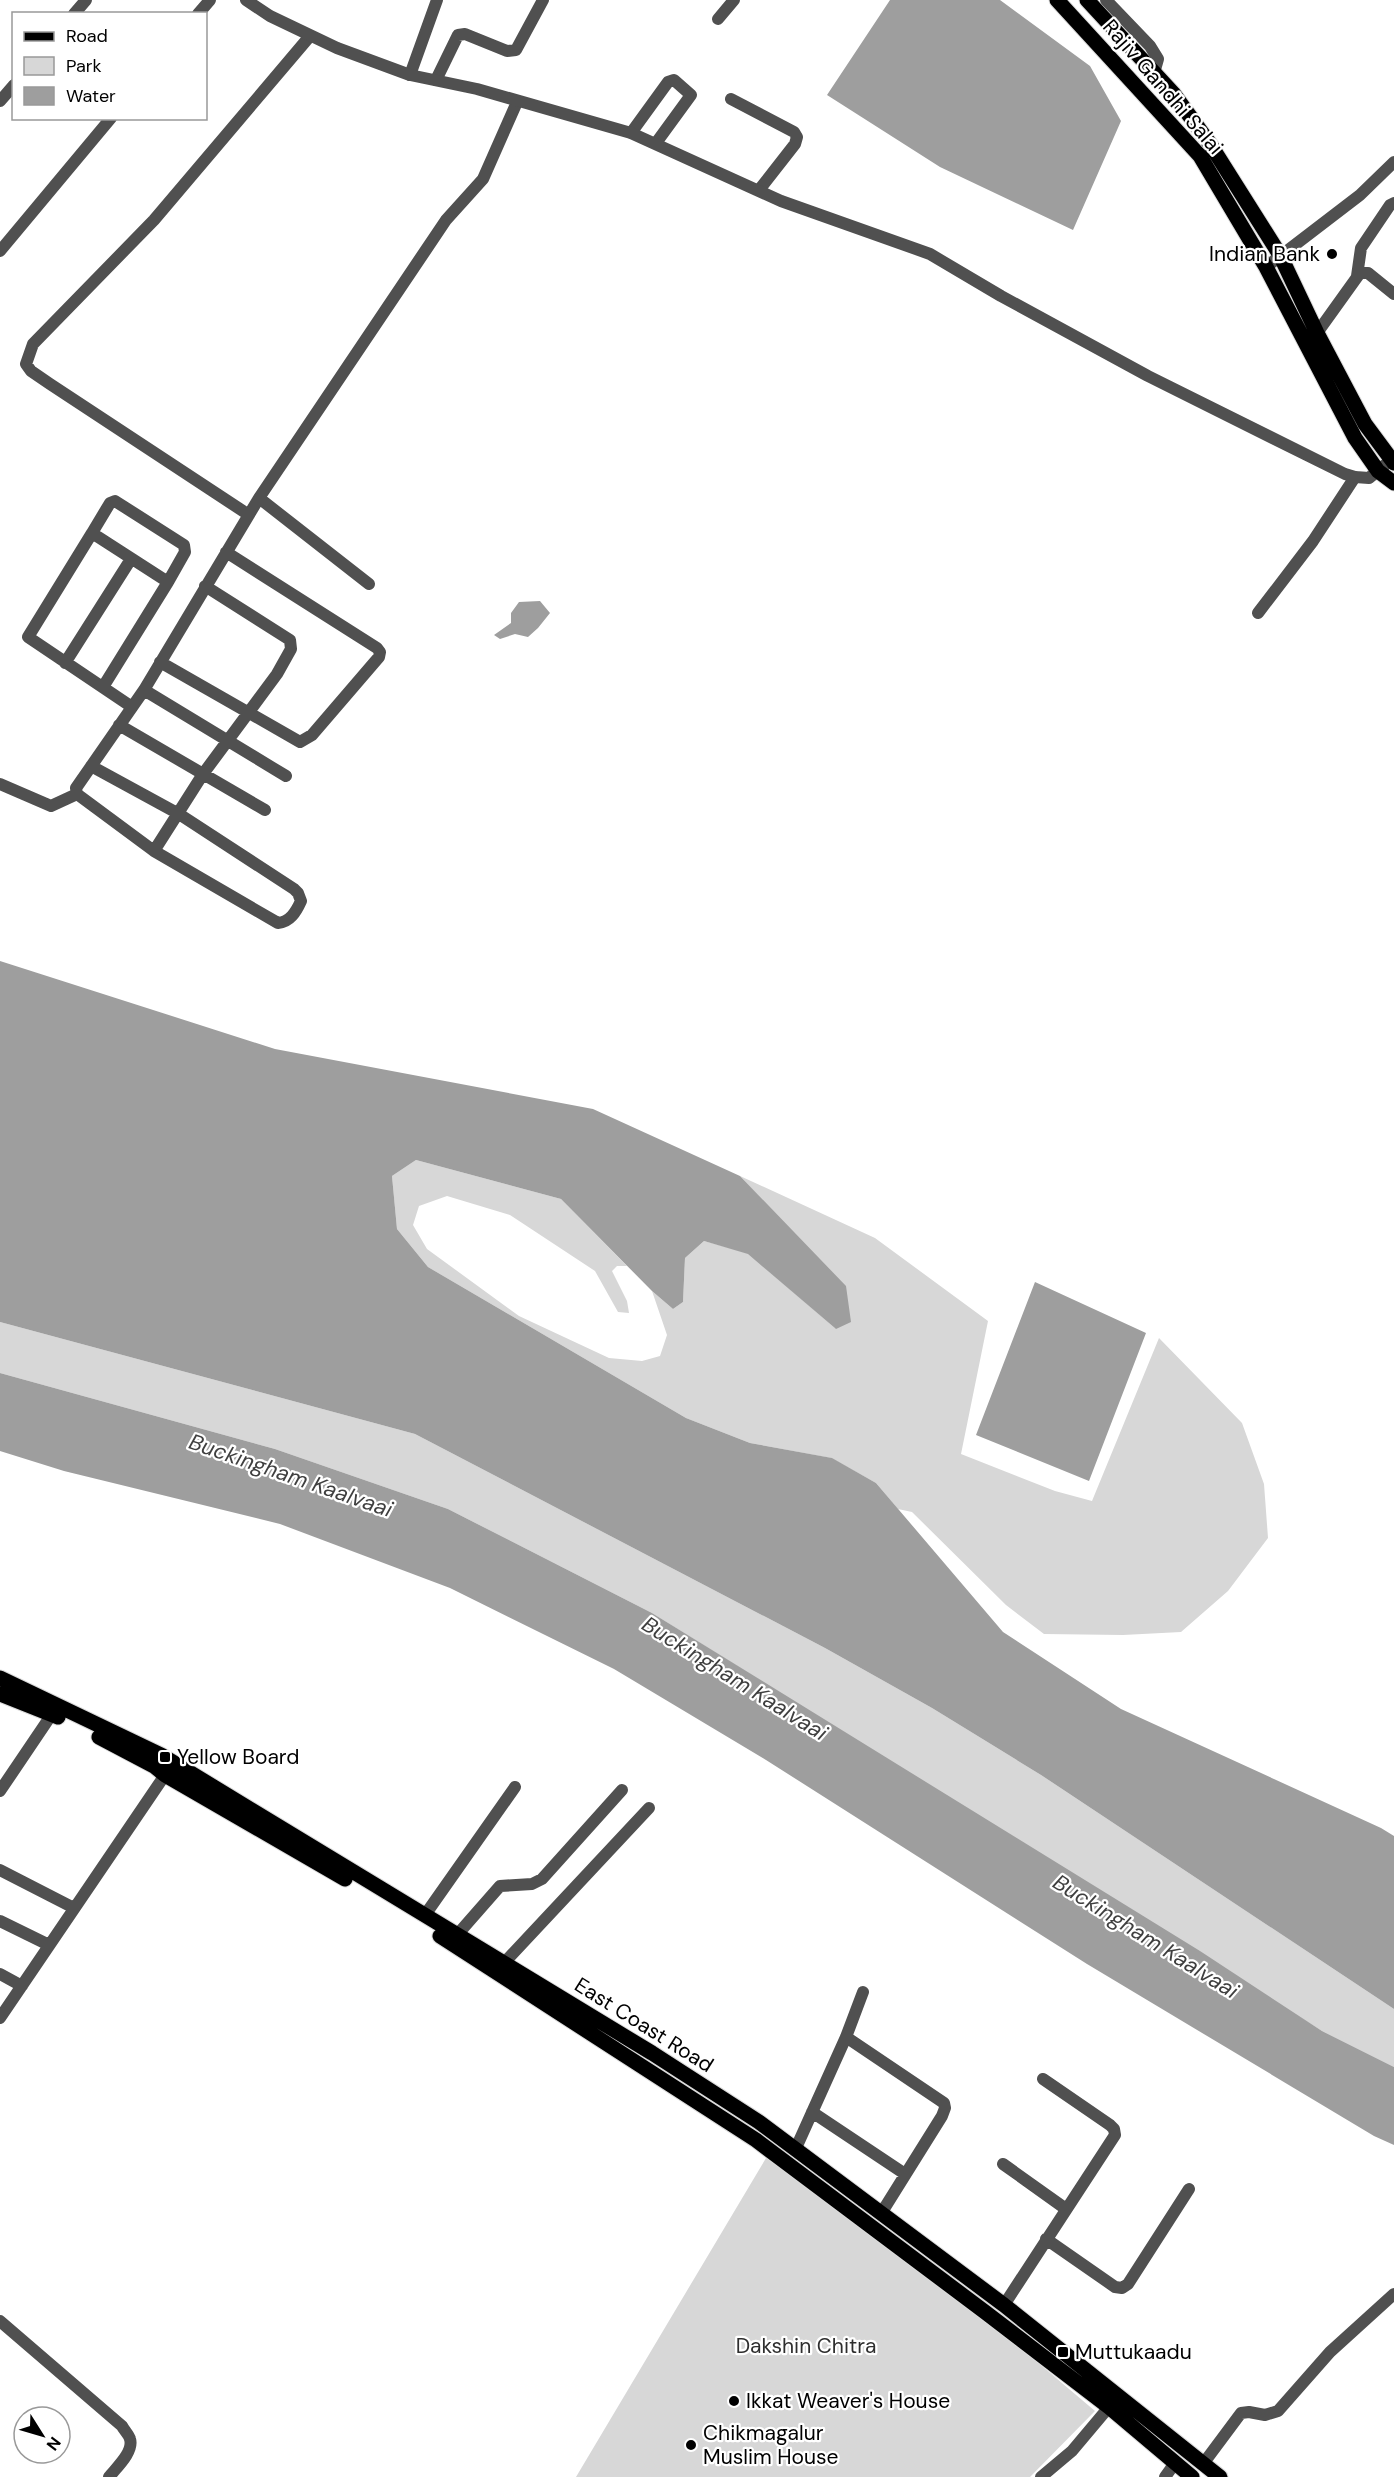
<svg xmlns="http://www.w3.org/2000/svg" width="1394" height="2477" font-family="'DM Sans',sans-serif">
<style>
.green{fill:#d7d7d7}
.water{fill:#9e9e9e}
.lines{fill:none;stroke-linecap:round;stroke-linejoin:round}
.primary-casing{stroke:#dbdbdb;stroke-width:17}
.minor{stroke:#505050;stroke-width:12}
.tertiary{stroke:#505050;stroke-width:12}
.primary{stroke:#000;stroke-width:15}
.poi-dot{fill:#000;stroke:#fff;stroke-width:2}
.labels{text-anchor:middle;stroke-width:4.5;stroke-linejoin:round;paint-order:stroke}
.street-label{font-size:21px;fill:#000;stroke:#fff}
.poi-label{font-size:21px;fill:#000;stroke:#fff;text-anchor:start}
.park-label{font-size:21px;fill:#2e2e2e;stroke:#fff}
.water-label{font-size:22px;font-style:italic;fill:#3f3f3f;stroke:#fff}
</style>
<rect width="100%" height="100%" fill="#fff"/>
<path class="green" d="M416,1160L561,1199L627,1266H617L612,1271L627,1301L629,1313L618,1312L595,1271L510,1215L447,1196L419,1206L413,1225L427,1249L519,1316L609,1358L642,1361L660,1356L667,1335L652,1291L673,1309L683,1302L685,1258L704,1241L748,1253L836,1329L783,1222L740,1176L875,1238L988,1321L961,1454L1055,1491L1092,1501L1159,1338L1242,1423L1264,1484L1268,1538L1228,1591L1181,1632L1123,1635L1044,1634L1006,1605L912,1512L898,1509L876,1483L831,1458L750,1443L686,1418L428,1267L397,1229L392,1176Z
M0,1322L415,1434L825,1648L932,1708L1041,1775L1394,2009V2067L1322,2031L652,1613L448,1509L275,1449L0,1373Z
M769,2153L983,2316L1095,2411L1030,2477H576Z"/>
<path class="water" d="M890,0H1000L1090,66L1121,121L1073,230L940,167L827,95Z
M540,601L550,613L538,628L528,637L515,634L500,639L494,635L511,623V613L519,602Z
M0,961L275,1049L593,1109L740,1176L846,1286L851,1322L836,1329L748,1254L704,1241L685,1258L683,1302L673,1309L652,1291L561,1199L416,1160L392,1176L397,1229L428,1267L686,1418L750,1443L832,1458L876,1483L1003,1632L1121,1709L1381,1828L1394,1836V2009L1041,1775L932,1708L825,1648L415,1434L0,1322Z
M1035,1282L1146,1333L1089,1481L976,1435Z
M0,1373L275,1449L448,1509L652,1613L1200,1951L1322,2031L1394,2067V2145L1374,2136L1087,1964L766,1760L614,1669L450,1588L280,1524L64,1471L0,1451Z"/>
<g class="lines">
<defs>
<path id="primary" d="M1057,0L1200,156L1266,267L1355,438L1378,471L1394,483
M1087,0L1173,93L1210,144L1280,255L1317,333L1365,424L1394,463
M0,1678L161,1755L652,2053L759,2122L1004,2305L1220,2477
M0,1694L58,1717
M99,1737L154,1766L165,1775L345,1879
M440,1936L756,2140L985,2312L1109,2407L1192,2477"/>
</defs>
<use href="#primary" class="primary-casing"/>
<path class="minor" d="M1106,0L1150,46L1158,59L1154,73
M74,14L86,0
M198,14L210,0
M718,19L734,0
M410,75L437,0
M436,80L458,35L465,34L507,51L516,50L543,0
M731,99L794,132L797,137L795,144L759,190
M0,101L14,85
M631,133L668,82L674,80L691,95L656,143
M0,251L111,118
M1266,267L1360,195L1394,162
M1357,276L1361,248L1390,205L1394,203
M1317,333L1360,273H1368L1394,294
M259,498L369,584
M249,515L50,384L31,371L26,364L33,344L154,220L310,36
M92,533L110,503L115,501L184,545L185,552L168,582
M205,586L290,640L291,649L277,674L203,774L154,851L77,794L76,788L144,690L259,498L446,220L483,179L517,102
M1258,613L1313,541L1355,477
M160,662L300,742L312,735L379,657L380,652L377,648L226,552
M65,663L131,559
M103,687L168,582L92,533L28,637L132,707
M144,690L286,776
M119,725L265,810
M91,766L179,814L294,889L298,893L301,901C296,912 290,922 278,923L154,851
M0,784L51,806L77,794
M0,1791L52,1714
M0,1870L74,1908
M425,1915L515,1787
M0,1921L49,1945
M457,1935L500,1886L532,1884L542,1879L622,1790
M504,1963L649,1808
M0,1974L22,1986
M0,2018L165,1775
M846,2037L944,2103L945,2108L942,2116L882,2212
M812,2112L905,2174
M796,2148L846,2037L863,1992
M1003,2164L1066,2209
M1046,2239L1115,2287L1122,2288L1128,2284L1189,2189
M1004,2305L1115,2135L1114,2129L1110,2125L1043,2079
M0,2321L122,2426C124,2430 129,2435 130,2439C134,2452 116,2468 109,2477
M1203,2464L1241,2413L1249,2412L1265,2415L1278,2411L1330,2352L1394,2294
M1041,2477L1072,2451L1109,2407
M1165,2477L1175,2463"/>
<path class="tertiary" d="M246,0L270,16L337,48L410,75L477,89L631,133L781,201L930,254L1001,296L1148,376L1345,474L1355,477L1369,478L1385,465"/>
<use href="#primary" class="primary"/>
</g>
<g class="poi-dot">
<circle cx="1332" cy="254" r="6"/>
<rect x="159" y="1751" width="12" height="12" rx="3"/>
<rect x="1057" y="2346" width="12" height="12" rx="3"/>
<circle cx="734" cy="2401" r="6"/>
<circle cx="691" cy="2445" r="6"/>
</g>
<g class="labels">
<g class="street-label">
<text transform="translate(1163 87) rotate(49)" y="7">Rajiv Gandhi Salai</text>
<text transform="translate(644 2025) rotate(32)" y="7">East Coast Road</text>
</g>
<g class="poi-label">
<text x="1320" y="261" text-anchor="end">Indian Bank</text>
<text x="177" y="1764">Yellow Board</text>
<text x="1075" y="2359">Muttukaadu</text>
<text x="746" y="2408">Ikkat Weaver's House</text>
<text x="703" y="2440">Chikmagalur<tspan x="703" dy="24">Muslim House</tspan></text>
</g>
<g class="park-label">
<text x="806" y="2353">Dakshin Chitra</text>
</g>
<g class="water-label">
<text transform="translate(291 1475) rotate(19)" y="8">Buckingham Kaalvaai</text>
<text transform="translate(735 1678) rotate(32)" y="8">Buckingham Kaalvaai</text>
<text transform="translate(1146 1936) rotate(32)" y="8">Buckingham Kaalvaai</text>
</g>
</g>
<rect x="12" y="12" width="195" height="108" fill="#ffffff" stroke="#999999" stroke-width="1.5"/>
<rect x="24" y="32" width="30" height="9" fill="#000000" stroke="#999999" stroke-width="1.5"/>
<text x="66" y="42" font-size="18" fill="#000000">Road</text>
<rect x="24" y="57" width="30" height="18" fill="#d7d7d7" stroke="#999999" stroke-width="1.5"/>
<text x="66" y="72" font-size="18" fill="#000000">Park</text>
<rect x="24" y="87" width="30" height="18" fill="#9e9e9e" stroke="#999999" stroke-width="1.5"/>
<text x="66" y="102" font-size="18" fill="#000000">Water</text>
<g transform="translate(42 2435) rotate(127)"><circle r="28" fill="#ffffff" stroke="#999999" stroke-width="1.5"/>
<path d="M0-4.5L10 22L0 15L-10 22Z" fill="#000000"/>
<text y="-9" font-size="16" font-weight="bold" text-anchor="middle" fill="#000000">N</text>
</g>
</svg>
